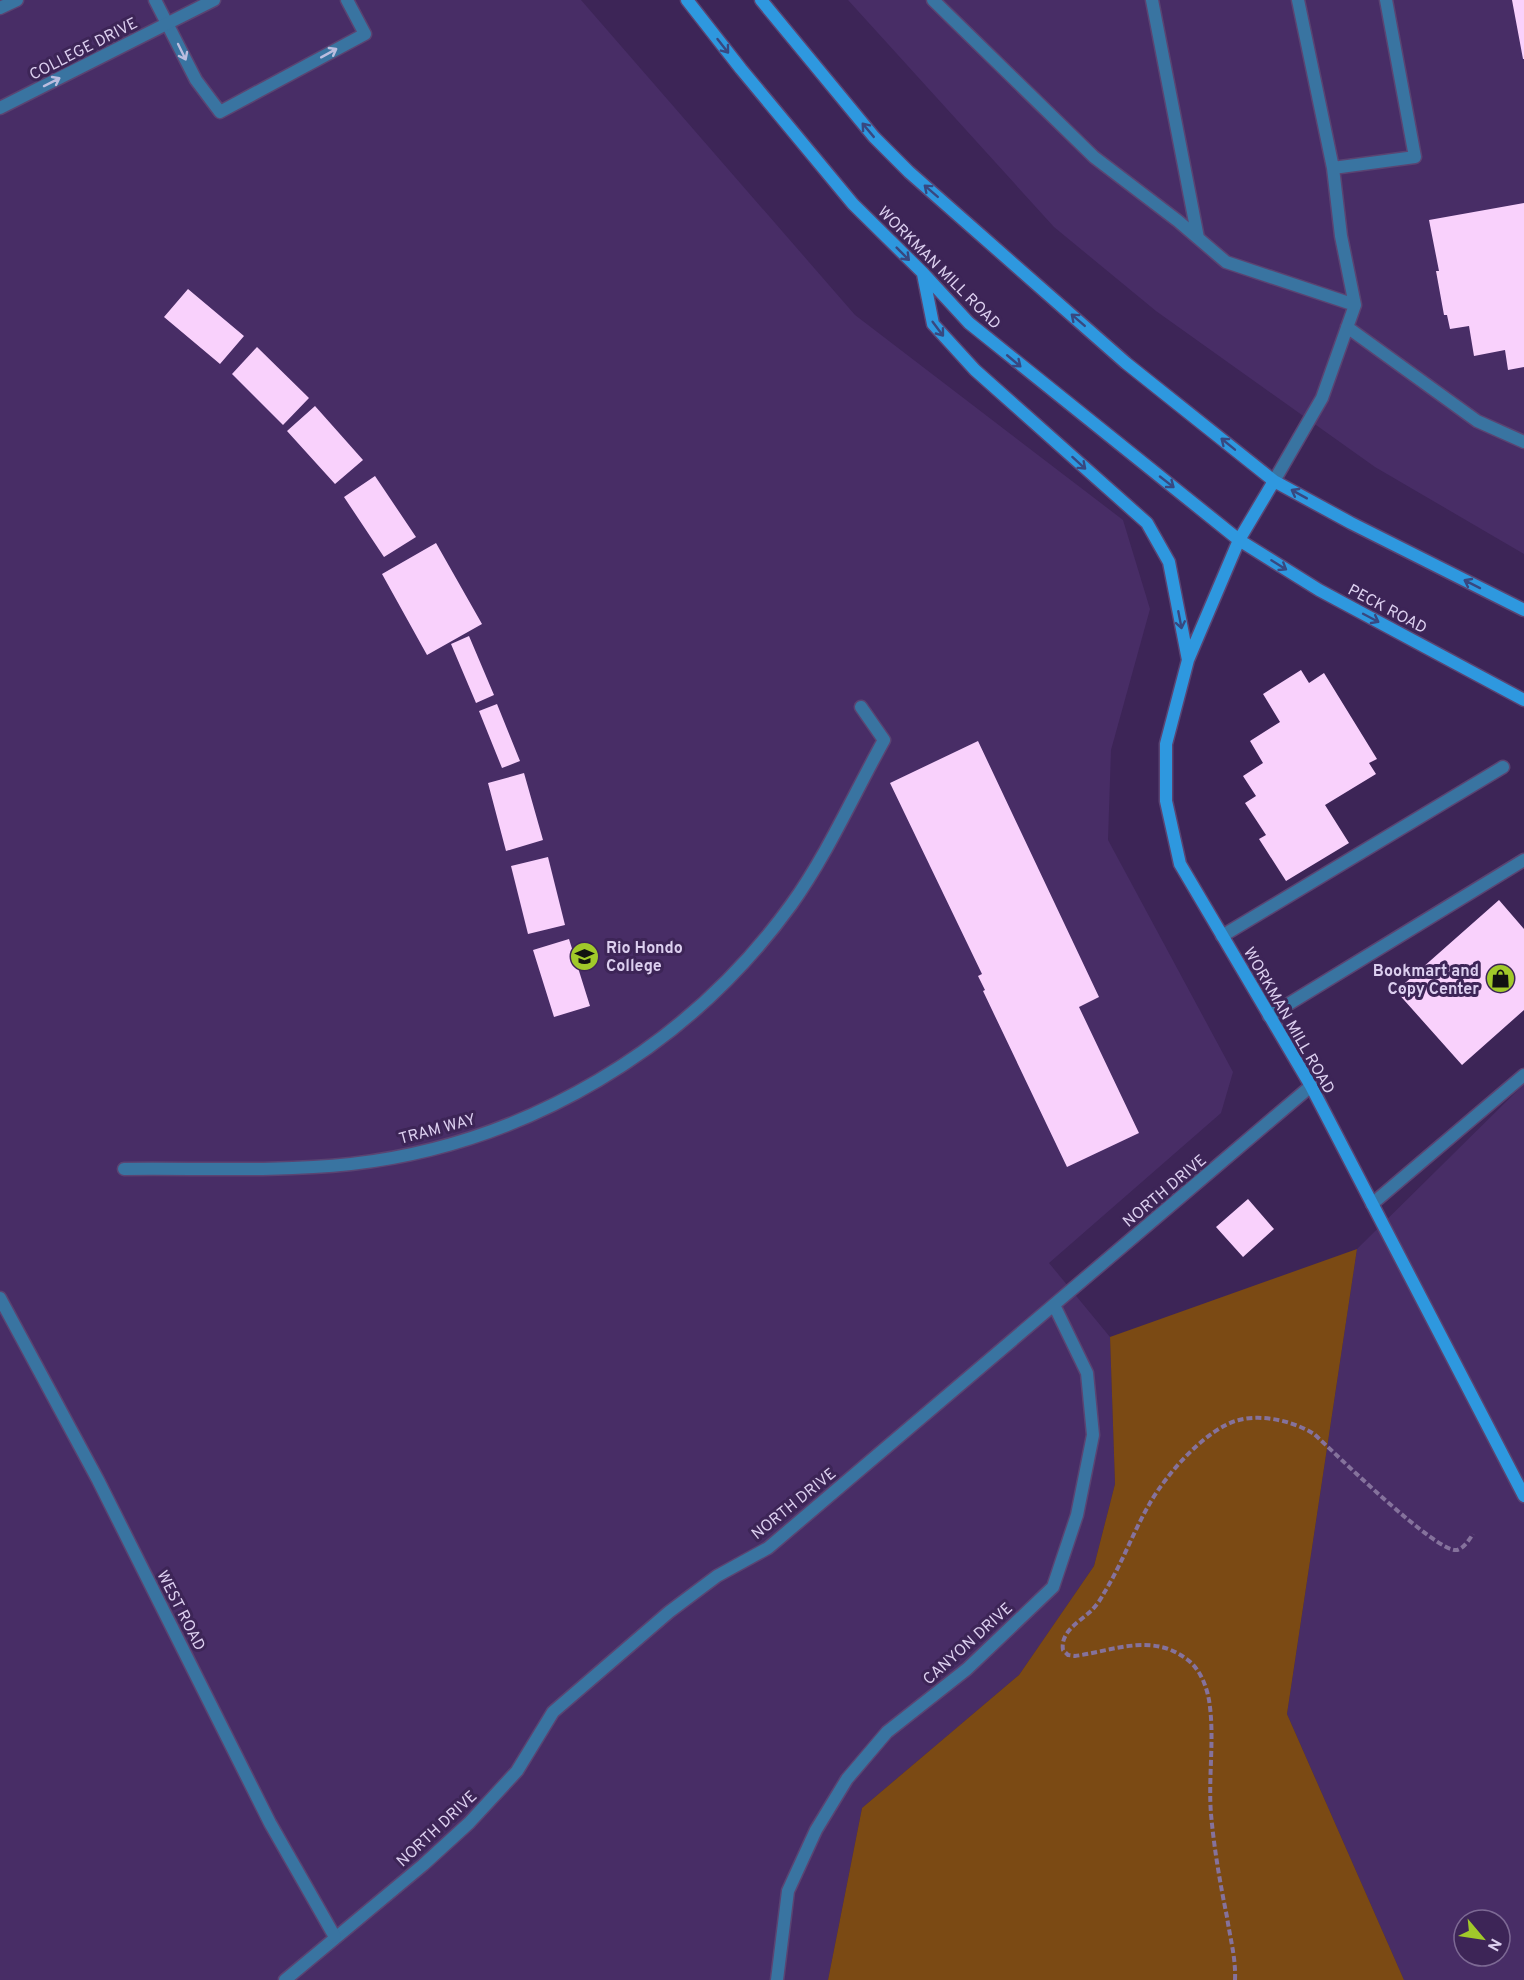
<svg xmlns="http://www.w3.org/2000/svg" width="1524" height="1980" font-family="Overpass,sans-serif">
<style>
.built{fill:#482d66;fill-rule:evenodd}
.green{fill:#7b4a14}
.building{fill:#f9d1fc}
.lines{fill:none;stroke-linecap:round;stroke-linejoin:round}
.lane-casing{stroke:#5a4472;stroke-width:15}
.street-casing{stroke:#5a4472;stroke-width:15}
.secondary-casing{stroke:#5a4472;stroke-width:15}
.path{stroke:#85729c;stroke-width:4;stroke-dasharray:6 3;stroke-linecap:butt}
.lane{stroke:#3974a1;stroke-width:12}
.street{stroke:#3974a1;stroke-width:12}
.secondary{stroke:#2e98df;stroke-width:12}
.oneway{stroke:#384880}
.oneway2{stroke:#bbbddf}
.labels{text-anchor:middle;stroke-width:6;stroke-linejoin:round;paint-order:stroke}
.street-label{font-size:16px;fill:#dccfef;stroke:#3d2557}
.poi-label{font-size:16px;font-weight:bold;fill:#dccfef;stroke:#3d2557;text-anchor:start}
</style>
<rect width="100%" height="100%" fill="#3d2557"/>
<path class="built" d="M0,0H581L855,315L1123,520L1150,609L1111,750L1108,840L1233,1072L1221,1113L1049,1263L1110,1337L1115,1484L1094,1566L1019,1675L862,1808L828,1980H0Z
M848,0H1524V554L1375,467L1156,311L1054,227Z
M1524,1084V1980H1404L1287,1714L1357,1249ZM1464,1920H1500V1956H1464Z"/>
<path class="green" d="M1357,1249L1287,1714L1404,1980H828L862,1808L1019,1675L1094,1566L1115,1484L1110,1337Z"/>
<path class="building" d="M1512,0H1524V59H1523Z
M1524,203V367L1508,370L1505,350L1474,356L1469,326L1450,329L1447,315H1444L1436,271H1439L1429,220Z
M188,289L244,336L220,364L164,317Z
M257,347L309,398L283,425L232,374Z
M315,406L363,460L335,484L287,431Z
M375,476L416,537L384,557L344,497Z
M436,543L482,624L427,655L382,574Z
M469,636L494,695L476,703L451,644Z
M1301,670L1309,683L1324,673L1377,759L1369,763L1376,774L1325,805L1349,843L1286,881L1259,839L1266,835L1245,803L1256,796L1243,776L1263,763L1250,741L1280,722L1263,694Z
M497,704L520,761L502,768L479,711Z
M978,741L1099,997L1079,1007L1139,1133L1067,1167L983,991L985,990L978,976L982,974L890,783Z
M524,773L543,840L506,851L488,783Z
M548,857L565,925L528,934L511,866Z
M1499,900L1524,929V1010L1462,1065L1396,991Z
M569,939L590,1006L554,1017L533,950Z
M1248,1199L1274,1229L1243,1257L1216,1227Z"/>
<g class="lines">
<defs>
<path id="lane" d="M155,0L196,80L220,112L365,34L347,0
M933,0L1094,157L1178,221L1226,262L1355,305
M1152,0L1198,238
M1333,168L1415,157L1386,0
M1347,327L1477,421L1524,442
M1274,481L1322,398L1355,305L1341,236L1333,168L1298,0
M1222,936L1503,767
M1269,1016L1524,860
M124,1169C199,1168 276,1172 351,1164C527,1144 688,1047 791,905C827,855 854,794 884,740L861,707
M1372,1204L1524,1075
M285,1980L423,1865L469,1823L517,1771L553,1712L669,1612L717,1576L768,1548L1311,1086
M777,1980L788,1891L816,1830L847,1779L887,1732L967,1669L1053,1587L1077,1515L1093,1435L1087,1373L1054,1305"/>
<path id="street" d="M0,8L17,0
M0,108L214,0
M0,1298L98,1480L270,1823L335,1937"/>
<path id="secondary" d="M687,0L741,69L853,204L923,273L969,323L1239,540L1319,590L1524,700
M761,0L874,137L909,172L1126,363L1274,481L1351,523L1524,610
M923,274L933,324L975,370L1147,523L1169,562L1188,660
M1274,481L1239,540L1188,660L1166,744V801L1180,864L1311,1086L1524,1496"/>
</defs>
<use href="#lane" class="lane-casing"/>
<use href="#street" class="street-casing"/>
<use href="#secondary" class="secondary-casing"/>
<path class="path" d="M1235,1980C1236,1958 1230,1938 1227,1917C1220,1883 1214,1848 1211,1814C1208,1776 1215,1737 1209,1700C1206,1684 1199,1667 1185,1658C1151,1633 1112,1651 1075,1656L1068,1655L1063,1650C1060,1632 1079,1622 1091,1611C1096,1606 1101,1599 1104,1593C1122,1564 1133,1532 1150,1503C1166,1475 1206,1428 1239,1420C1263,1414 1293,1421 1314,1434C1333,1451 1437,1554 1457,1550C1464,1548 1469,1540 1473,1534"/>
<use href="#lane" class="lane"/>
<use href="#street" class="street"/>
<use href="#secondary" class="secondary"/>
</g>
<defs><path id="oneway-shaft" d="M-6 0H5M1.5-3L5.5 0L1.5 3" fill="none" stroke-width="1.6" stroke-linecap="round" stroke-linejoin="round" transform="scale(1.5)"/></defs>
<g class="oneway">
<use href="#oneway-shaft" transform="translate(723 46) rotate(52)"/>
<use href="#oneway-shaft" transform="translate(868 130) rotate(-130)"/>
<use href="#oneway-shaft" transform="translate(931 191) rotate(-139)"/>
<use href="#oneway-shaft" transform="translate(903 254) rotate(45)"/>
<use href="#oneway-shaft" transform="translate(1078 320) rotate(-139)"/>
<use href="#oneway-shaft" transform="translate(938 329) rotate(53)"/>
<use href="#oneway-shaft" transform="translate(1014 361) rotate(40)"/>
<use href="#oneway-shaft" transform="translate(1228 444) rotate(-141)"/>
<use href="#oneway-shaft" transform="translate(1079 463) rotate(42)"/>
<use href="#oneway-shaft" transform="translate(1167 482) rotate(38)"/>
<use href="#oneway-shaft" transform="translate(1299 494) rotate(-151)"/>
<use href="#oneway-shaft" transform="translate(1279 565) rotate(32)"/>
<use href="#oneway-shaft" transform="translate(1472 584) rotate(-153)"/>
<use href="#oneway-shaft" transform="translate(1371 618) rotate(28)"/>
<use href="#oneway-shaft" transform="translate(1180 620) rotate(79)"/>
</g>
<g class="oneway2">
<use href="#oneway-shaft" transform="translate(182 52) rotate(64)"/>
<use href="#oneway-shaft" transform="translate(329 53) rotate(-29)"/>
<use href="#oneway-shaft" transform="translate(52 82) rotate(-27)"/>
</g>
<defs>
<symbol id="university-disc" viewBox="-11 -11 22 22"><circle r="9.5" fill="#a1c92a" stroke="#3d2557"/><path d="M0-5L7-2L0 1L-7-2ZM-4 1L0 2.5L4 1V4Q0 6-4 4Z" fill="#111"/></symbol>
<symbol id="shop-disc" viewBox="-11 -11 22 22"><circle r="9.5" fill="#a1c92a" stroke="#3d2557"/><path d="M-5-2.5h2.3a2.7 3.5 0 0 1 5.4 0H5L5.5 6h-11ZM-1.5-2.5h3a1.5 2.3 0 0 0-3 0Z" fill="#111"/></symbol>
</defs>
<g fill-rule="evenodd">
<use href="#university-disc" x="568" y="940" width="33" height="33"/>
<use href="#shop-disc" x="1484" y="962" width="33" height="33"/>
</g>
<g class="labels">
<g class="street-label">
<text transform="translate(83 48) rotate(-27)" y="6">COLLEGE DRIVE</text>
<text transform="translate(940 267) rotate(45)" y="6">WORKMAN MILL ROAD</text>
<text transform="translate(1388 608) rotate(28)" y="6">PECK ROAD</text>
<text transform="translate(1290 1020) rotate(60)" y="6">WORKMAN MILL ROAD</text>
<text transform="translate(437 1128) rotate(-15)" y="6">TRAM WAY</text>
<text transform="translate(1164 1190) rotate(-40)" y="6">NORTH DRIVE</text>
<text transform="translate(793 1503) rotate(-39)" y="6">NORTH DRIVE</text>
<text transform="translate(182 1610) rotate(63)" y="6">WEST ROAD</text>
<text transform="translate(967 1643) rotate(-42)" y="6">CANYON DRIVE</text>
<text transform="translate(436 1828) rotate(-43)" y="6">NORTH DRIVE</text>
</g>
<g class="poi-label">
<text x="606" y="953">Rio Hondo<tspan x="606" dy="18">College</tspan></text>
<text x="1479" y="976" text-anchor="end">Bookmart and<tspan x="1479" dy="18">Copy Center</tspan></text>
</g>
</g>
<g transform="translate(1482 1938) rotate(119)"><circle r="28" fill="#3d2557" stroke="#7d6994" stroke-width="1.5"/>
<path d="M0-4.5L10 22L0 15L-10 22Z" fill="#a1c92a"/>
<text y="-9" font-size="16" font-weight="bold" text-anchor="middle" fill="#dccfef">N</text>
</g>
</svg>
